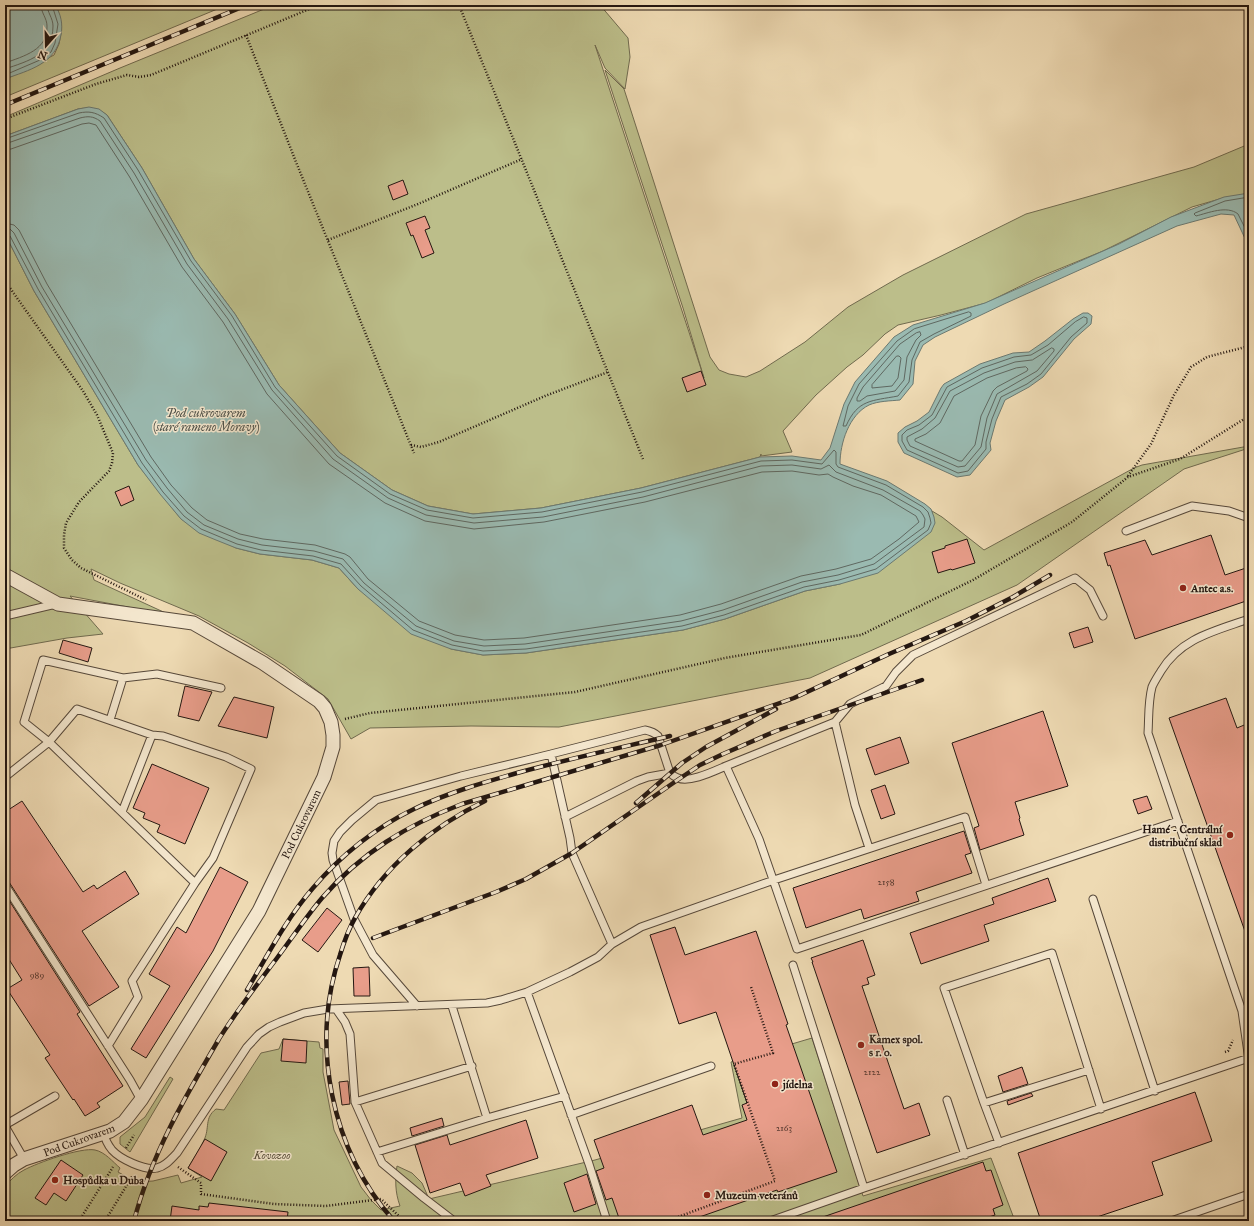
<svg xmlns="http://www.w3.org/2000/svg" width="1254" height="1226" font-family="'IM FELL Great Primer',serif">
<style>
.green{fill:#bcbe8a;stroke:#706a4e}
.water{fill:#9abab1;stroke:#6b7971}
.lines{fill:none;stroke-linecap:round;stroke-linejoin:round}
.shore{stroke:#5f6861;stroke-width:1}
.building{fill:#e89d8a;stroke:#241711}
.service-casing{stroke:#56483a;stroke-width:9}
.minor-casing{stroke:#56483a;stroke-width:15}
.path{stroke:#241711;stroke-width:2.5;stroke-dasharray:1 2;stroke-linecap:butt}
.service{stroke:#f4e7ce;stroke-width:7}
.minor{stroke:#f4e7ce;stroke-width:13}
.rail-casing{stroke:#241711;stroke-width:4.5}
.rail{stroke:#f4e7ce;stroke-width:3;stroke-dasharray:9;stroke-linecap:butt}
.poi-dot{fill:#8f2418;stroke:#f4e7ce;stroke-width:1.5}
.labels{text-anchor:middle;stroke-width:3;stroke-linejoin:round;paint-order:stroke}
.number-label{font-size:9px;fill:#55382f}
.poi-label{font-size:11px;font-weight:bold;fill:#241711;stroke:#f4e7ce;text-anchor:start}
.street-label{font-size:11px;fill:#241711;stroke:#f4e7ce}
.park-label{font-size:11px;font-style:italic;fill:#524935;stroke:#f4e7ce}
.water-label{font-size:12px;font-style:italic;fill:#4d5049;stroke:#f4e7ce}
</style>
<rect width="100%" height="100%" fill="#eedab3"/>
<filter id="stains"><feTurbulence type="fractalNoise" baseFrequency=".005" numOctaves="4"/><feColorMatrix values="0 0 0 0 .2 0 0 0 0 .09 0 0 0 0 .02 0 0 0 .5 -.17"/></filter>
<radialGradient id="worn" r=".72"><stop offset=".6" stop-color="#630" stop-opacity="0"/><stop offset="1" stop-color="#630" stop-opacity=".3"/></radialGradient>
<path class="green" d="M55,5H227L5,97V79L19,73L54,55L59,44L61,33L58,11Z
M274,5H600L628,38L630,57L625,89L605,68L595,45L704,378L683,308L605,70L624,89L710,357L719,370L729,374L746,377L760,371L805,342L848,307L903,275L1026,214L1194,167L1249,144V194L1223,198L1192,207L1103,251L1037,278L986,303L941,315L898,325L885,334L863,355L847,367L816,395L783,431L792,452L761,456V454L760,457L641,488L541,508L473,514L428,506L392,490L340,453L279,385L235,314L194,259L142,168L107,115C97,108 90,107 78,109L5,136V117L120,68Z
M5,234L34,291L138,465L181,519L236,548L260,554L312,560L339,568L358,589L451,649L483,655L526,653L683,630L725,619L805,591L840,584L934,524L932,511L942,517L984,550L1134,468L1142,465L1249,446V448L1184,469L1017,585L810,678L559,727L471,726L370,728L351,739L328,699L285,666L248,643L199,616L120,583L91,569L94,580L170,615L70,596L103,634L67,638L5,649Z
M812,1038L863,1196L991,1158L1015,1221H5V1186C11,1180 16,1174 24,1170C37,1163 81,1147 95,1150C105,1152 113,1162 120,1168L118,1172L136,1182L153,1181L178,1175L181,1183L202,1177L188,1168C193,1159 200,1150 204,1140C210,1128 204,1118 216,1109L224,1110L261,1053L279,1049L283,1039L319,1042L320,1048L323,1049V1072L334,1130L361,1187L371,1200L381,1210L400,1206C395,1192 395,1180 397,1166L412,1173L422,1183L429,1199L595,1160L742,1118L731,1062Z
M170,1077L173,1079L130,1152L120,1144V1137L145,1117Z"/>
<path class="water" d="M5,5H55C61,14 63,24 61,35C56,64 29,70 5,79Z
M89,107L99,109L107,115L142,168L194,259L235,314L279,385L340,453L392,490L428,506L473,514L541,508L641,488L760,457L792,456L821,460L830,448L844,404L855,382L894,337L913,325L985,303L1119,244L1171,217L1224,197L1249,193V247L1234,215L1221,214L1177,226L1004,304L935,337L923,345L915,361L913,384L900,400C890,401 878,401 869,405C849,415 840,443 840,464L887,481L925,504L931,509L934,517L935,523L931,532L878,573L840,584L805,591L725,619L683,630L526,653L483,655L451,649L411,634L358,589L339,568L312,560L260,554L236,548L216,540L199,533L181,519L160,494L138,465L34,291L5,234V136L78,109Z
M1083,313H1088L1092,316L1091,324L1074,339L1043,377L1029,387L1005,400L996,421L990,443L991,450L970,475L957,477L904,453L898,442V433L905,427L917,421L929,412L941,388L944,384L980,364L1013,353L1029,352L1045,341L1073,319Z"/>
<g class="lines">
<path class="shore" d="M5,63C24,56 48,50 47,26C47,18 41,13 41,5
M5,69C28,61 53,55 53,26C53,18 47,12 47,5
M5,75L40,60L51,52L55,43L58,24L52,5
M5,139L79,113C89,111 95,112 104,118L138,170L191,261L232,316L275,387L337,456L390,494L427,510L473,518L542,512L642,492L761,461L792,460L822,464L834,450L836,452V464L838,467L886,485L923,507L928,512L930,518L931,523L928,530L876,569L839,580L804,587L724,615L682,626L526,649L483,651L452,645L413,630L361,586L341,564L313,556L261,550L237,544L201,529L184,516L163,492L142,463L38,289L10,236L5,234
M5,144L80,118C88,116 93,116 100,121L134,173L187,264L228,319L272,390L333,459L388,498L426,515L474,523L543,517L643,497L761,466L792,465L821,469L829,465L836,472L883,490L920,511L923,515L925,519L924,527L874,564L838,575L802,582L723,610L681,621L525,644L484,646L454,641L416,626L364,583L343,559L314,551L262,545L238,539L204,525L187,512L167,488L146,460L42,287L14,233L10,229H5
M5,150L11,149L82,124L89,123L96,125L129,176L182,267L223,322L267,394L329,464L385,503L425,521L474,529L544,522L645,502L762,472L792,471L819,475L828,474L833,477L853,486L881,495L916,516L919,522L899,539L871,559L836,569L801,576L721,604L680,615L524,638L484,640L455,635L419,621L368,579L350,557L345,554L315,545L263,539L240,534L207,520L192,508L171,485L151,457L47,284L19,230L14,225L5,223
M1249,197L1225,201L1195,213L1194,214L1196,216C1208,213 1227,205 1238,214L1249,236
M969,312L971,313V316L934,334L920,342L912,360L909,382L898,396C872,401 858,399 846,426H843L848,406L859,384L897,341L914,329Z
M1084,317L1087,318V323L1071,337L1041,374L1027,384L1001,397L992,419L986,442V449L968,471L958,473L907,450L902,441V435L907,430L919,425L932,415L947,387L982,368L1014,357L1031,355L1048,345L1075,322Z
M920,332L921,335L916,340L907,357L904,380L895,391L867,396L860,401H857V398L863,387L900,344L916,333Z
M1052,348L1054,349V351L1037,371L997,394L987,418L981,447L965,466L958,467L910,446L907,440V437L922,429L935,418L950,391L984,373L1015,362L1032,360Z
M897,356H899L901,358L898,378L892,386L872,388V385Z
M1026,367L1028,369L1027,371L997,387L993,391L981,416L975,445L962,461H959L915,441V439L926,434L940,423L954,396L987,378L1016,368Z"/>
</g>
<path class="building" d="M403,180L408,194L393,200L388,186Z
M425,216L430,228L425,230L434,253L422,258L413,235L411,236L406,223Z
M701,371L706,385L687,392L682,378Z
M129,486L134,500L121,506L115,492Z
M1211,535L1225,575L1249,567V600L1135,639L1110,565L1108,566L1104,553L1145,540L1152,555Z
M967,539L975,563L952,570L951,569L938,573L932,552L945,548V546Z
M1088,627L1093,642L1074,648L1069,633Z
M63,640L92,648L88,662L59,653Z
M185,686L212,692L199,721L178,716Z
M234,697L274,707L267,738L218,726Z
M1226,698L1237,728L1249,723V937H1247L1169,718Z
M1043,711L1068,786L1015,802L1020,818L1019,819L1024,835L980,850L974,828L979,826L952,743Z
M900,737L909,763L875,775L866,749Z
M152,764L209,788L185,844L157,832L160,825L143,818L145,813L133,808Z
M885,785L895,814L881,819L871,790Z
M1147,796L1152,809L1138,814L1133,800Z
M22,801L83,892L94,885L97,889L125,871L139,894L82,931L119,987L89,1006L9,882L5,880V812Z
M964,831L971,853L965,855L972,873L916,892L919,901L864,919L861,909L806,928L793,888Z
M220,867L248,882L213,951L146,1058L131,1049L170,986L149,974L177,927L186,933Z
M1048,878L1056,901L984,925L989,941L921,964L910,933L994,904L992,898Z
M5,894L80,1012L77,1014L123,1086L97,1103L100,1107L85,1116L74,1099L73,1100L45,1058L50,1055L7,989L22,980L5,953Z
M327,908L342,920L318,952L302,940Z
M675,927L685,955L756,931L788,1024L786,1025L837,1172L778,1192L777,1190L688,1221H620L612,1198L606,1200L596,1171L604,1168L594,1140L692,1105L703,1135L747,1120L742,1105L747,1103L716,1012L679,1024L650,935Z
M863,940L875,975L867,978L869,984L862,986L904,1109L919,1103L930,1135L877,1153L812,962H813L811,958Z
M369,967L370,996H354L353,968Z
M283,1039L307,1041L306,1063L281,1061Z
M1022,1067L1028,1084L1003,1092L998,1076Z
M348,1081L350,1104L342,1105L339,1082Z
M1195,1092L1212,1141L1152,1162L1163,1195L1085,1221H1041L1018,1153Z
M1031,1093L1033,1096L1008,1105L1007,1101Z
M442,1118L444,1126L412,1136L410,1128Z
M526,1120L538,1158L486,1175L491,1186L465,1196L460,1183L430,1193L415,1145L447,1135L450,1145Z
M205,1139L227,1152L211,1181L188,1168Z
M61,1160L83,1175L66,1201L54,1193L46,1205L35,1198Z
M983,1162L986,1171L991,1170L1003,1205L993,1209L995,1215L976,1221H817V1219Z
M587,1174L596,1204L574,1212L564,1183Z
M209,1203L288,1212L287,1221H170L172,1206L199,1210V1206L208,1207Z"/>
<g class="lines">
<defs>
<path id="service" d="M1126,531L1192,506L1229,511L1249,518
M5,616L56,604
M1249,619C1215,631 1181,638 1161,671C1158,676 1154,682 1152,687C1148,702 1149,718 1148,733L1242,1011L1249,1060
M123,678L157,674L221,688
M110,720L123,678L43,660L24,722L49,742L77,709L152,735
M835,722L850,704L886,686L896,672L913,655L1075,578L1090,590L1103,616
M551,754L645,730C650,731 654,732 658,736L670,773C672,775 675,777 678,778C690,783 714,771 726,766L759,839L797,949L1178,821
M726,766L835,722L855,805L869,848
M5,777L49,742L195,883L132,981L138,997L108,1046
M122,812L152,735L163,736L226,757L251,769L213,858L195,883
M565,817L637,781L648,777L670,773
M5,885L130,1080L141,1100
M1093,899L1155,1091
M793,965L864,1188
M527,992L589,1164L607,1221
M417,1006L373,955L354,919L333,860L332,853L334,841L340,832L352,820L376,800L461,776L551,754L570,838L572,853L612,944
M452,1006L487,1118L565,1096
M336,1009L345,1022L350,1034L355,1102L382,1163L424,1198L454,1221
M947,1100L965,1155
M355,1102L472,1066
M984,1103L1089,1070
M571,1115L711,1066
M5,1125L55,1096
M5,1126L24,1159
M104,1133C105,1140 108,1145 112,1150C120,1159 145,1171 157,1168C166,1166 171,1159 177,1153L247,1047L259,1034L269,1027L280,1022L304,1013L328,1009L487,1003L501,1000L527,992L570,972L598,957L612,944L641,927L774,880L965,817L986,885
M999,1143L984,1103L944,988L1052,953L1101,1109
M377,1152L487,1118
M770,1221L864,1188L1249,1058
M1171,1221L1249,1194"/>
<path id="minor" d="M5,575L58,604L193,623L263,663L319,701L325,708L331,722L333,735V747L324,777L259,911L141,1100L124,1122L110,1131L24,1159L14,1165L5,1173"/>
</defs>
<use href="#service" class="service-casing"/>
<use href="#minor" class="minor-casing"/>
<path class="path" d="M459,5L643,459
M246,35L296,162L414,453
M5,119L96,84L127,75L139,77L151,75L319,5
M328,240L418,204L522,159
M5,281L83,391L97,415L113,453L112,463L109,471L79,502L66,523L64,535V548L72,560L81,568L146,600
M411,445L421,447L439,442L545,396L608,372
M1128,476L1151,444L1174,395L1191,367L1207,357L1249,346
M345,719L370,713L575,692L725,658L861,635L973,580L1072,522L1128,477L1180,459L1249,416
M1225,1052L1228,1051L1233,1040
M126,1148L134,1135
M178,1167L201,1183V1194L274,1204L326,1206L381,1199L404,1221
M79,1221L113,1167
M105,1221L133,1175
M667,1221L775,1181L734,1064L773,1053L751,987"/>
<use href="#service" class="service"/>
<use href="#minor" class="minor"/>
<defs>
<path id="rail" d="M5,105L247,5
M636,803L682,763L706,747L776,709
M373,938L496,892L526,879L572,853L679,779L700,765L723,754L776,731L922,680
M247,990C267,956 286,919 313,888C340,856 376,827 414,809C447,793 482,783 517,773C568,759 619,748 670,736
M217,1042C235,1013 256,986 277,958C292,938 306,917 322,898C361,853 407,825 462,804L661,745L794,698L889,654L966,621L1013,597L1050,575
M134,1221C151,1155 185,1097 219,1039
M394,1221C331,1150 310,1044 340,955C344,942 348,930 355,918C384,866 433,826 485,801"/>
</defs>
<use href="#rail" class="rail-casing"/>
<use href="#rail" class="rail"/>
</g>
<g class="poi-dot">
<circle cx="1183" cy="588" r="4"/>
<circle cx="1230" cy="835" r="4"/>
<circle cx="861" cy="1045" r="4"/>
<circle cx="775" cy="1084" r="4"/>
<circle cx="55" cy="1180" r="4"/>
<circle cx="707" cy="1195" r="4"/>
</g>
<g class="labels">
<g class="number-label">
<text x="886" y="885">2158</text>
<text x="37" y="978">989</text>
<text x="872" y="1075">2122</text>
<text x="784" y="1131">2163</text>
</g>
<g class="poi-label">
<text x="1191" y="592">Antec a.s.</text>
<text x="1222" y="833" text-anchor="end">Hamé - Centrální<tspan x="1222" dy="13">distribuční sklad</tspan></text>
<text x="869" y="1043">Kamex spol.<tspan x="869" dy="13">s r. o.</tspan></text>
<text x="783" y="1088">jídelna</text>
<text x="63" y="1184">Hospůdka u Duba</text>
<text x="715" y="1199">Muzeum veteránů</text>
</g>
<g class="street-label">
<text transform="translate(301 824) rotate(-64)" y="4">Pod Cukrovarem</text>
<text transform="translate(79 1140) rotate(-20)" y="4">Pod Cukrovarem</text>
</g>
<g class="park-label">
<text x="272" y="1159">Kovozoo</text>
</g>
<g class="water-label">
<text x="206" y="417">Pod cukrovarem<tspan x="206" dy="14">(staré rameno Moravy)</tspan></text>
</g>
</g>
<rect width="1254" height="1226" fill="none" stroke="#eedab3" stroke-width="20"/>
<rect x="6" y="6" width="1242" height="1214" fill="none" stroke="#241711" stroke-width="2"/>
<rect x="10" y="10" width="1234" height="1206" fill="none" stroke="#241711"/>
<g transform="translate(46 46) rotate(200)" stroke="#f4e7ce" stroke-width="3" paint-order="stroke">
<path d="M0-3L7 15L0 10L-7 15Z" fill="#241711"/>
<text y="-6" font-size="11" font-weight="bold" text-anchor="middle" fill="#241711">N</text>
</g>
<rect width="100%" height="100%" filter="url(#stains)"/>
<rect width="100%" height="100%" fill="url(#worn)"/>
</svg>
